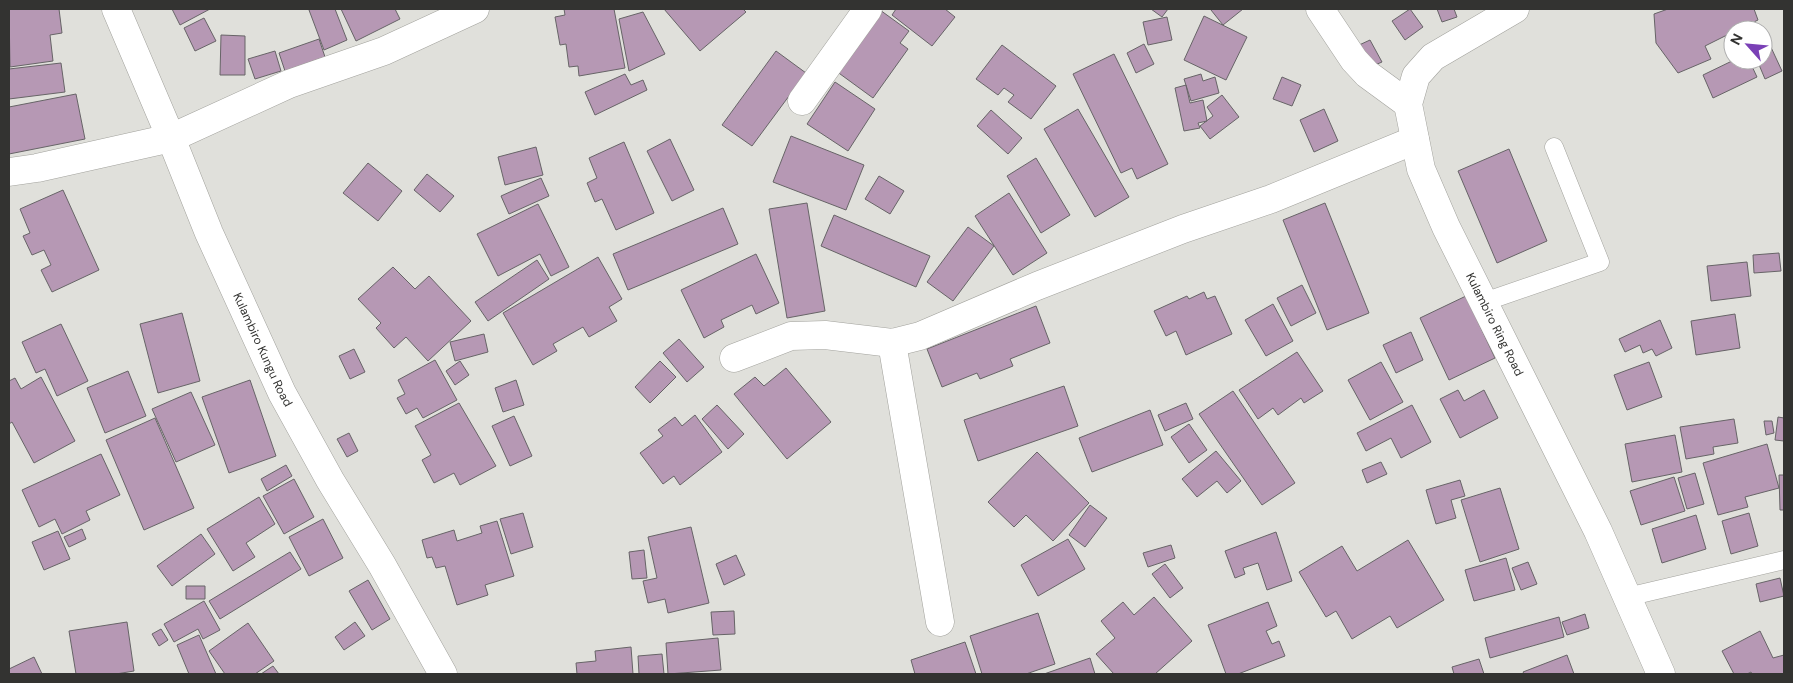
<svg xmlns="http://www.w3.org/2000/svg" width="1793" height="683" font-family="'DM Sans',sans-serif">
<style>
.building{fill:#b698b4;stroke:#676467}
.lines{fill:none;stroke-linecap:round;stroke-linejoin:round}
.lane-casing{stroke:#a2a29d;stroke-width:19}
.street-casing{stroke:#a2a29d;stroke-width:29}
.lane{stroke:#fff;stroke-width:18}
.street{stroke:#fff;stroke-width:28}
.labels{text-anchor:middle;stroke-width:4;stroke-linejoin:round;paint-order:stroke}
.street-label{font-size:12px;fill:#333331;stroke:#fff}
</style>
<rect width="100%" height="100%" fill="#e0e0db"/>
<path class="building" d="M9,9H59L62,33L50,35L53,61L10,67Z
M172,9H210L180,25Z
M311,9H335L347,40L324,50L309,10Z
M341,9H395L400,19L356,41Z
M564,9H614L625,68L579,76L578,66L569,67L566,44L560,45L555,17L565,15Z
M664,9H743L746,12L700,51Z
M896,9H945L955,17L932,46L892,15Z
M1151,9H1168L1162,17Z
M1212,9H1243L1223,25L1211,10Z
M1410,9L1423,27L1405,40L1392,21Z
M1437,9H1454L1457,17L1442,22Z
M1668,9H1754L1758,20L1737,30H1733V32L1705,46L1711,59L1678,73L1656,43L1654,14Z
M880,10L909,31L900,43L908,49L873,98L836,71Z
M643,12L665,54L629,71L619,19Z
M1204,16L1247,37L1226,80L1184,60Z
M1167,17L1172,40L1148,45L1143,22Z
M204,18L216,41L195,51L184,28Z
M221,35L245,36V75H220Z
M319,39L325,57L285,71L279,53Z
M1370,40L1382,62L1368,68L1357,46Z
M1769,43L1782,71L1765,79L1757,60H1763V46Z
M1144,44L1154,64L1136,73L1127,53Z
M1002,45L1056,86L1031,119L1008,102L1014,95L1004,88L998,95L976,79Z
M275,51L281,71L255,79L248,59Z
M776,51L806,73L752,146L722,125Z
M1114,54L1168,164L1137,179L1132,168L1121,173L1073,74Z
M1734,60H1749L1757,77L1713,98L1703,75Z
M61,63L65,92L9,99V69Z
M625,74L631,85L643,80L647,90L595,115L585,92Z
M1201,74L1203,81L1215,77L1219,93L1191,101L1184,79Z
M1282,77L1301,85L1292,106L1273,99Z
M835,82L875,109L848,151L807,124Z
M1186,85L1190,103L1203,100L1207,121L1198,123L1200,128L1184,131L1175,88Z
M76,94L85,139L9,154V107Z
M1222,95L1239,117L1210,139L1200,126L1213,116L1207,107Z
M1078,109L1129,197L1095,217L1044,129Z
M1324,109L1338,141L1314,152L1300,120Z
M991,110L1022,138L1008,154L977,126Z
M791,136L864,165L846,210L773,182Z
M670,139L694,190L672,201L647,151Z
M624,142L654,213L616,230L602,199L595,202L587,183L597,178L589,158Z
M536,147L543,175L505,185L498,157Z
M1509,149L1547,241L1497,263L1458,171Z
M1036,158L1070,215L1041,233L1007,176Z
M368,163L402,191L378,221L343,193Z
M427,174L454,196L440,212L414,190Z
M879,176L904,191L890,214L865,199Z
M541,178L549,196L509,214L501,196Z
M63,190L99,270L52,292L41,270L51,265L44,250L32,255L23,236L30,233L20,209Z
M1009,193L1047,253L1013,275L975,216Z
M807,203L825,311L787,318L769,209Z
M1325,203L1369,313L1327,330L1283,220Z
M538,204L569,267L551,276L540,254L498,276L477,234Z
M723,208L738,244L628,290L613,254Z
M834,215L930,256L916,287L821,246Z
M968,227L994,246L953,301L927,282Z
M1779,253L1781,271L1754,273L1753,255Z
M756,254L779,303L756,314L752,305L721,320L724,327L704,338L681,290Z
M598,257L622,299L609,307L617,321L589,337L583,327L553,344L557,351L533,365L503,313Z
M537,260L549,279L488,321L475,302Z
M1747,262L1751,296L1711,301L1707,266Z
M393,267L415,289L429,276L471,321L428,361L406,337L394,348L376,328L381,323L358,299Z
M1302,285L1316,313L1291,326L1277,298Z
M1204,292L1207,299L1215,296L1232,334L1186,355L1176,331L1166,336L1154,311L1187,296L1189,299Z
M1466,296L1495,358L1449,380L1420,318Z
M1273,304L1293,341L1266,356L1245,320Z
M1036,306L1050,343L1010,359L1013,366L980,379L977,373L942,387L927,349Z
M182,313L200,381L158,393L140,324Z
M1735,314L1740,348L1696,355L1691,321Z
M1660,320L1672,348L1656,356L1652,349L1643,353L1640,345L1625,352L1619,339Z
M61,324L88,381L57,396L45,369L36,373L22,342Z
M1411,332L1423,360L1396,373L1383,345Z
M484,334L488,352L455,361L450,342Z
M679,339L704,367L687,382L663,353Z
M354,349L365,372L350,379L339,356Z
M1297,352L1323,391L1304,403L1301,398L1278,415L1273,408L1258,419L1239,390Z
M435,360L457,400L423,418L417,408L406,414L397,398L405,394L398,380Z
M460,361L469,375L455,385L446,371Z
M660,361L676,377L650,403L635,387Z
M1381,362L1403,402L1370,420L1348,380Z
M1649,362L1662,397L1627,410L1614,375Z
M786,368L831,422L787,459L734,394L755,377L764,386Z
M128,371L146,416L105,433L87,388Z
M41,377L75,441L34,463L12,422L9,424V381L15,378L21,389Z
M250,380L276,456L229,473L202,397Z
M516,380L524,405L503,412L495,388Z
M1064,386L1078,426L978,461L964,420Z
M1458,390L1464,401L1484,390L1498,418L1460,438L1440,399Z
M1233,391L1295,483L1262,505L1199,414Z
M191,392L215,445L176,462L152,409Z
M459,403L496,466L460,485L454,473L434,483L422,460L431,455L415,426Z
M1186,403L1193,419L1165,431L1158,415Z
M717,405L744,434L728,449L702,419Z
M1412,405L1431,442L1401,458L1391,438L1366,451L1357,433Z
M1150,410L1163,445L1092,472L1079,438Z
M695,415L722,452L680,485L674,476L663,484L640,453L663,436L658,430L675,417L682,426Z
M514,416L532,456L510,466L492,426Z
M1778,417L1784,418V441L1775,440Z
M155,418L194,508L144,530L106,440Z
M1734,419L1738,443L1713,447L1714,454L1686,459L1680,427Z
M1764,421H1772L1774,433L1766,435Z
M1189,424L1207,450L1189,463L1171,437Z
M349,433L358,451L347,457L337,439Z
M1675,435L1682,472L1632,482L1625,444Z
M1767,444L1779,488L1745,497L1748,507L1718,515L1703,463Z
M1216,451L1241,481L1227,493L1217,481L1197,497L1182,479Z
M1037,452L1089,503L1053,541L1026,515L1014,527L988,502Z
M101,454L120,495L86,511L90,520L62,534L55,519L39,527L22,490Z
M1381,462L1387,474L1367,483L1362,470Z
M286,465L292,476L267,491L261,479Z
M1695,473L1704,504L1687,509L1678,478Z
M1779,475H1784V510H1780Z
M1674,477L1685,511L1641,525L1630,491Z
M294,479L314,517L284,534L263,496Z
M1460,480L1465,496L1451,500L1456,518L1436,524L1426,490Z
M1500,488L1519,549L1480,562L1461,500Z
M259,497L275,524L246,543L255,557L233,571L207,529Z
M1090,505L1107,518L1085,547L1069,535Z
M523,513L533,547L511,554L500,519Z
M1749,513L1758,546L1731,554L1722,521Z
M1696,515L1706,549L1662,563L1652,529Z
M323,519L343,558L309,576L289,537Z
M497,521L514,576L485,585L488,595L457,605L445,566L436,568L432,557L427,558L422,540L454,530L457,541L482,533L480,526Z
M691,527L709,603L668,613L665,599L648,603L643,581L657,578L648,537Z
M82,529L86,539L69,547L64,537Z
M58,531L70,559L44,570L32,542Z
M1276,532L1292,581L1267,590L1258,563L1243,568L1245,574L1235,578L1225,551Z
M201,534L215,554L172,586L157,566Z
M1068,539L1085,569L1038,596L1021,565Z
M1408,540L1444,600L1397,628L1390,616L1352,639L1336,611L1326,617L1299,572L1342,546L1357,571Z
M1171,545L1175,558L1148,567L1143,553Z
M644,550L647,578L632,579L629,552Z
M290,552L301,569L220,619L209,601Z
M736,555L745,575L724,585L716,564Z
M1506,558L1515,590L1474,601L1465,570Z
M1528,562L1537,584L1521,590L1512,568Z
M1165,564L1183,588L1170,598L1152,574Z
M1780,578L1784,596L1760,602L1756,584Z
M368,580L390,619L372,630L349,591Z
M186,586H205V599H186Z
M1154,597L1192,641L1155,674H1114L1096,654L1115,638L1101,621L1123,602L1134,615Z
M204,601L220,630L203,639L198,629L174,642L164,624Z
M1268,602L1277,626L1266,631L1272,644L1279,641L1285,656L1238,674H1226L1208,625Z
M734,611L735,634L713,635L711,612Z
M1038,613L1055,664L1026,674H982L970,636Z
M1585,614L1589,628L1567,635L1562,622Z
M1559,617L1564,637L1490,658L1485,638Z
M127,622L134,671L116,674H76L69,631Z
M355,622L365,636L344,650L335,637Z
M248,623L274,661L255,674H225L209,651Z
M161,629L168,640L159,646L152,634Z
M1760,631L1773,658L1784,655V674H1752L1751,672L1747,674H1734L1722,651Z
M199,635L216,674H189L177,645Z
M718,638L721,670L668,674L666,643Z
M965,642L976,674H915L911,660Z
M631,647L633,674H577L576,663L596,661L595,651Z
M662,654L664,674H639L638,656Z
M1567,655L1574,674H1524L1523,672Z
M34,657L42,674H9V669Z
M1090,658L1095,674H1044Z
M1479,659L1484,674H1454L1452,667Z
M273,666L279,674H261Z"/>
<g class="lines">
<defs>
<path id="lane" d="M1484,302L1600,262L1554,147
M1627,597L1784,560"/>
<g id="street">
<path id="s1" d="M116,9L171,138L209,233L282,393L330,480L382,565L443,674"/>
<path d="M1320,9L1354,60L1367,74L1408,104"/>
<path id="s2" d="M1515,9L1433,57L1416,76L1408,104L1421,169L1446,227L1598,531L1661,674"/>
<path d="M802,101L868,9"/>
<path d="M9,172L37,168L171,138L289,84L384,51L475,9"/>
<path d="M892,343L940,622"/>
<path d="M734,358L791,336L825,335L892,343L920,336L1037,286L1183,229L1271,199L1415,140"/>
</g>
</defs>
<use href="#lane" class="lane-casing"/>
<use href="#street" class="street-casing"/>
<use href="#lane" class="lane"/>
<use href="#street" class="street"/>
</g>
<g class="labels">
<g class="street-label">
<text dy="4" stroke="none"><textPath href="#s2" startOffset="388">Kulambiro Ring Road</textPath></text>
<text dy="4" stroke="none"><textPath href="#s1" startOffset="371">Kulambiro Kungu Road</textPath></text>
</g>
</g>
<rect width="1793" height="683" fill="none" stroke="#333331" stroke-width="20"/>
<g transform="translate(1748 45) rotate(297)"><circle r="24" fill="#ffffff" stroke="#adadad"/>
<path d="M0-4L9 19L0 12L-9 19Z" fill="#7a40b6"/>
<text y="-8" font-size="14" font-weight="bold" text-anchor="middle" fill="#333331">N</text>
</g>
</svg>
